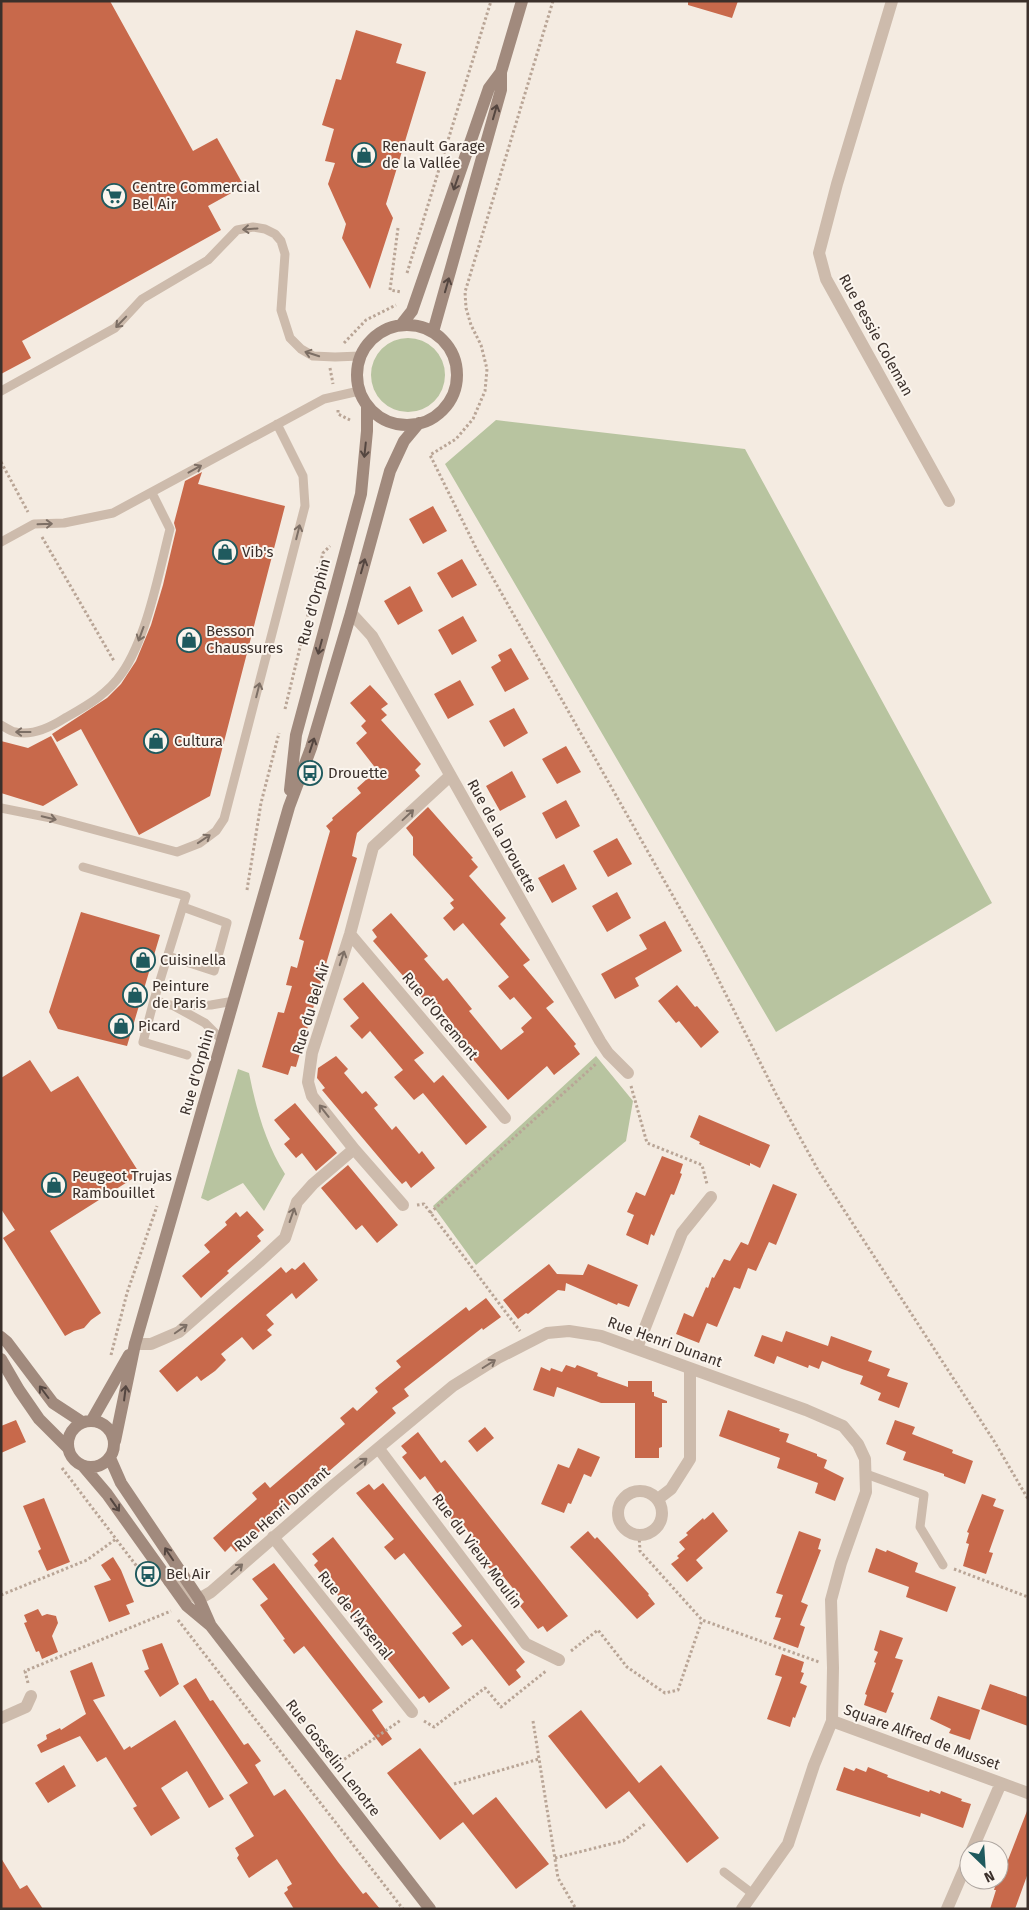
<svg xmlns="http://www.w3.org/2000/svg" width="1029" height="1910" font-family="'Fira Sans',sans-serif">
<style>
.green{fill:#b8c4a0}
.building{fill:#c8694b}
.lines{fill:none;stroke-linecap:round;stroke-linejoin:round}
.path{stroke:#b9a596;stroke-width:3;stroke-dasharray:2.5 2.5;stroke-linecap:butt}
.lane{stroke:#cdbbac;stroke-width:9}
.street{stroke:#cdbbac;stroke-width:12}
.secondary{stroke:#a18a7d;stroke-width:12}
.oneway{stroke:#544640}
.oneway2{stroke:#7d6f65}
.labels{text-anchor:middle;stroke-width:4;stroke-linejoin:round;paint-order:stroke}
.poi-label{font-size:15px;fill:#3b302b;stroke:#fbf5ee;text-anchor:start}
.street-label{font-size:15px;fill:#3b302b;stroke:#fbf5ee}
</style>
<rect width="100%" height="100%" fill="#f4ebe1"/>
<path class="green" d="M371 375a37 37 0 1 1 74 0a37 37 0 1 1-74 0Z
M496,420L745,449L992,903L776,1032L445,464Z
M596,1056L633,1101L626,1141L476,1265L433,1206Z
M238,1069L249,1073C256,1109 266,1144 285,1174L264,1211L243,1183L208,1201L201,1198Z"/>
<path class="building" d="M1,1H110L193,151L217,138L244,186L208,206L221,230L22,341L31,358L1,374Z
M688,1H738L732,18L688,5Z
M356,30L402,44L396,63L426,72L386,204L393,218L370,289L342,238L346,224L328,184L335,163L325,161L334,129L322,125L336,79L341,80Z
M202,472L198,484L285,506L210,796L139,835L81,729L57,742L52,734L107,698L121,684L136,661L151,625L163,585L176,530L174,523L185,481Z
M433,506L447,531L423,544L409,519Z
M462,559L477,585L452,598L437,573Z
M410,586L423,611L398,625L384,601Z
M463,616L477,641L452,655L438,630Z
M511,648L529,679L505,692L491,667L501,661L498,655Z
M460,680L474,705L448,719L434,694Z
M370,685L388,704L381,709L387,715L381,720L421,764L415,770L420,776L357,833L352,856L357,858L296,1067L291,1066L288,1075L262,1067L278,1012L284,1013L292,986L286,985L291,966L297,968L304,941L299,939L330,831L326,826L333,820L332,818L361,793L357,788L377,770L356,743L367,733L361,726L366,721L350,703Z
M514,708L528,733L504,747L489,721Z
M51,736L78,785L43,806L1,793V741L28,748Z
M566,746L581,772L557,784L542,759Z
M512,771L526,797L500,811L486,786Z
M566,800L580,826L556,839L542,813Z
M428,807L473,858L471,859L478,867L469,876L506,918L500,924L530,960L523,965L554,1002L546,1008L576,1044L574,1046L580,1054L554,1075L547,1066L508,1100L447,1029L453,1024L435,1001L433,1003L427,996L423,999L373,941L377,937L372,930L391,913L428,956L424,959L443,981L447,978L472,1009L469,1011L501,1050L524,1032L521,1028L532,1018L514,997L510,1000L498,986L509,977L463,923L454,931L443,918L454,908L450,903L454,900L413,855V837L406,828Z
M617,838L632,864L608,877L593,851Z
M564,864L577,889L552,903L538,878Z
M617,892L631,918L607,932L592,906Z
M81,912L160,935L127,1046L58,1029L49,1012Z
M665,921L682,951L635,978L639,986L615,999L601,974L647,949L639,935Z
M363,982L424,1053L414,1060L434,1083L443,1075L487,1127L466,1145L423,1093L414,1100L394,1077L403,1070L370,1031L362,1039L350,1026L359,1018L343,999Z
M677,985L695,1007L697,1006L719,1032L701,1048L679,1021L676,1023L658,1001Z
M336,1056L348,1069L344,1073L362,1094L366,1091L378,1105L374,1108L392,1130L396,1126L419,1154L422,1151L435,1168L411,1188L406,1181L402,1184L393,1174L322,1090L325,1088L317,1078L318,1068Z
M30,1060L51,1092L78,1076L140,1174L50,1231L101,1313L91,1320L84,1328L74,1331L65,1336L3,1238L15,1230L1,1209V1078Z
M295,1103L337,1153L316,1171L302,1153L296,1158L284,1144L290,1139L274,1120Z
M699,1115L770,1145L760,1168L750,1163V1166L699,1144L700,1142L690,1137Z
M662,1156L683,1164L680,1173L682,1174L674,1195L671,1194L654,1236L651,1234L648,1245L626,1235L634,1215L627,1212L636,1192L645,1196Z
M348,1165L398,1225L377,1243L362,1225L356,1230L321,1188Z
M773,1184L797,1194L776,1245L769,1242L756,1271L748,1268L740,1289L734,1287L717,1327L707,1323L699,1343L676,1334L684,1313L693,1317L706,1287L708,1288L712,1277L714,1278L724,1259L730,1261L741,1242L748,1245Z
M247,1211L264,1230L257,1236L261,1241L227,1271L229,1273L201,1298L182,1276L210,1252L204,1245L227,1225L225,1222L236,1212L240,1217Z
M304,1262L318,1280L296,1299L292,1293L266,1315L274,1324L267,1330L272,1335L253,1350L242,1337L221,1354L226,1360L215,1371L201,1381L197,1376L177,1392L159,1371L281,1267L286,1273L292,1268L295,1270Z
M549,1264L557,1274L583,1275L588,1264L638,1285L629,1307L618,1303L617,1305L566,1283L565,1291L558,1290L528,1314L526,1313L518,1319L503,1300Z
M486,1298L501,1317L483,1330L482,1328L404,1389L409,1396L392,1408L396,1413L236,1552L231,1546L225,1552L213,1538L257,1499L252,1493L265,1482L270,1488L345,1424L340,1418L353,1407L357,1411L378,1392L375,1388L401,1367L396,1361L466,1307L469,1311Z
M786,1331L828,1346L831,1336L872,1351L868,1361L890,1369L887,1376L908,1383L899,1408L878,1400L881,1393L860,1384L863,1376L842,1369L822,1361L819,1369L809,1365L808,1368L777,1356L774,1364L754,1356L762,1335L782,1342Z
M566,1365L575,1368L577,1365L598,1373L597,1376L628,1387V1381H652V1392H654V1396L667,1401V1403H654H662V1447L659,1448V1458H635V1403H601L557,1387L554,1397L533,1390L541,1367L550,1371L551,1368L562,1372Z
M728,1410L780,1429L779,1431L789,1434L786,1442L817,1454V1456L827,1460L824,1468L844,1478L835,1501L815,1493L818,1483L777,1468L780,1458L719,1436Z
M16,1420L26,1442L1,1453V1426Z
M895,1420L915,1427L912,1434L953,1450L952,1453L973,1461L965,1484L944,1476V1474L903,1460L906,1452L886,1444Z
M485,1427L494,1438L477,1452L468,1441Z
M418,1432L441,1463L445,1460L568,1616L547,1632L543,1626L538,1629L520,1606L524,1602L503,1576L498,1579L480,1556L485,1553L464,1526L460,1530L442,1507L445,1504L425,1476L420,1480L402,1457L407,1453L401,1446Z
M578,1448L600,1457L591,1477L584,1474L571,1504L568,1503L564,1513L541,1504L558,1464L569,1468Z
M383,1483L525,1662L516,1670L521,1677L509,1686L472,1639L462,1646L452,1633L462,1626L404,1553L395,1560L384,1547L394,1539L356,1493L369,1484L374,1490Z
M982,1494L996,1499L993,1506L1004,1510L989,1552L993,1553L986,1574L963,1566L969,1544L966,1543L969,1533L967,1532Z
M44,1498L70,1562L47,1571L38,1551L41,1549L23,1506Z
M713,1512L728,1531L696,1560L703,1568L687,1582L671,1564L679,1558L677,1556L685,1549L679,1542L688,1535L686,1533L703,1518L704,1520Z
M588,1531L595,1539L597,1537L612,1553L649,1594L648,1595L655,1604L637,1619L570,1547Z
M799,1531L821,1539L818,1549L821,1550L801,1602L808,1605L800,1625L805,1627L798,1648L773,1639L781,1618L775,1617L783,1595L776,1593Z
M333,1537L450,1688L429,1703L424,1696L419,1699L314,1565L318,1561L312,1554Z
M876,1548L886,1552L887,1550L918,1563L915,1572L956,1587L947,1612L906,1597L909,1587L868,1572Z
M113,1557L121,1570L134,1602L126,1605L130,1614L109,1622L94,1586L111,1580L101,1565Z
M274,1563L383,1702L372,1710L392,1739L382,1746L304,1646L294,1654L283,1640L285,1639L260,1605L268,1599L252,1579Z
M38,1609L42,1616L47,1614L56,1616L58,1623L52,1636L58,1652L42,1659L39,1651L36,1652L24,1623L27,1622L24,1615Z
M880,1630L903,1638L895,1658L903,1660L891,1692L894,1693L886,1713L864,1705L867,1695L865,1694L876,1663L874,1662L878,1652L874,1650Z
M162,1643L179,1684L160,1697L144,1671L149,1669L142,1650Z
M782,1654L804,1662L801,1672L804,1673L800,1683L807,1686L795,1718L793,1717L790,1727L767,1719L782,1677L775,1675Z
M92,1662L105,1696L93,1700L124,1750L130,1746L131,1748L175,1720L224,1799L209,1808L187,1771L161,1788L180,1818L151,1836L133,1808L137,1806L106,1757L97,1762L80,1736L41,1753L37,1745L47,1739L46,1735L60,1728L61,1730L86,1714L70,1671Z
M196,1678L210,1701L213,1700L244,1745L248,1743L261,1761L255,1765L274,1796L285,1789L338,1862L363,1894L366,1892L380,1909H294L284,1893L288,1890L287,1887L292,1884L277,1859L249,1878L237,1858L239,1855L235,1848L254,1836L229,1795L248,1783L183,1686Z
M990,1684L1028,1697V1726L981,1709Z
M938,1696L980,1710L970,1740L949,1733L951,1729L930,1719Z
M581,1710L639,1783L661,1765L719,1838L687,1863L629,1791L606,1809L548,1736Z
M420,1748L473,1815L496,1797L549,1864L516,1889L463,1822L472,1815L440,1840L387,1773Z
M64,1765L76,1786L48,1803L35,1783Z
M844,1767L854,1771L856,1768L866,1772L868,1767L888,1775L887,1777L929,1792L930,1790L940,1794L941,1791L962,1799L961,1801L971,1804L963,1828L921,1813L920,1817L836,1790Z
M1027,1811L1028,1873L1015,1909H990L996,1890H994L997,1880H999V1856L1008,1860Z
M1,1858L20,1889L27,1885L43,1909H1Z"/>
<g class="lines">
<path class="path" d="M553,1L465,292L466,308L471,325L481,345L487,369L485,391L473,419L456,439L430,455L477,550L703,949L776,1094L818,1170L994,1441L1028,1499
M398,228L390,290L401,292
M407,273L491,1
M344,343L366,320L396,305
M330,368L333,384
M338,410V414L350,420
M1,462L28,512
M42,537L114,661
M285,709L323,553L330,546
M247,890L261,803L279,733
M631,1086L647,1143L702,1165L707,1184
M417,1205L424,1204L520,1331
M430,1213L597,1063
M111,1355L127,1293L157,1206
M62,1468L151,1585
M639,1535L640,1551L702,1620L819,1662
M954,1569L1028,1597
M1,1595L87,1560L116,1539
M178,1620L403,1909
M571,1651L598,1630L627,1667L665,1693L678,1690L702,1620
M28,1683L25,1671L171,1611
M424,1721L434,1727L485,1688L501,1707L546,1671
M533,1721L558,1878L576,1909
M336,1765L401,1720
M454,1784L539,1759
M555,1858L623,1841L645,1824"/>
<path class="lane" d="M1,391L115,328L142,299L208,260L237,230L253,227L265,229L275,234L281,241L285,254L281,310L290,338L301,349L313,356L335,357L360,356
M1,542L34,524L64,523L113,513L324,399L359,391
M1,725C5,727 10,731 15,732C32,736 51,727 65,718C86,706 108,694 122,673C147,637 159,572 170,529L152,493
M1,808L51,818L177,852L200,843L216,831L224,819L305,506L303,476L277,424
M83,867L186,896L154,1000L174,1006
M168,956L214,971L227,923L183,907
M154,1000L143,1042L187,1055
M223,1041L205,1023L174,1006L211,1005L234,1001
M866,1474L924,1495L920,1527L943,1565
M724,1872L753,1894"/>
<path class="street" d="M892,1L837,184L819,253L826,279L949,501
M351,613L372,636L600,1041L608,1053L628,1073
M350,934L505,1118
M403,1205L354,1149L312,1096L308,1082L312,1053L350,934L373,847L450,776
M135,1344H151L179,1332L259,1262L285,1238L297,1202L313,1184L354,1149
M637,1348L682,1233L711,1197
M379,1449L526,1644L559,1660
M618 1513a22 22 0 1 1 44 0a22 22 0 1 1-44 0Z
M658,1499L671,1489L690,1459V1369
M273,1537L412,1712
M169,1581L199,1599L211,1592L335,1484L453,1386L498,1358L547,1333L569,1331L601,1336L806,1410L843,1426L858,1444L865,1459L866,1492L841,1563L831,1600L833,1668L832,1721L814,1765L788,1844L742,1909
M1,1718L26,1707L31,1696
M832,1721L1028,1793
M972,1850L1001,1783
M947,1909L969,1858"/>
<path class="secondary" d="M401,325L412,311L489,88L501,72
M357 375a50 50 0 1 1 100 0a50 50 0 1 1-100 0Z
M433,332L501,90V72L522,1
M290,790L296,735L361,494L367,431V405
M1,1337L7,1342L53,1403L82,1422
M1,1359L19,1390L39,1419L68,1448
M92,1420L129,1355
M68 1444a23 23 0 1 1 46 0a23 23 0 1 1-46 0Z
M115,1441L135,1344L289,807L311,748L351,613L390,471L404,441L419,423
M110,1458L121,1483L199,1599L210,1624
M84,1467L107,1494L187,1606L211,1626L430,1909"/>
</g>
<defs><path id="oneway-shaft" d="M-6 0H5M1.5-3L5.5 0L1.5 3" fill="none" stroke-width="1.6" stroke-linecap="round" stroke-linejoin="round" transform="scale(1.25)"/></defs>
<g class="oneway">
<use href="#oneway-shaft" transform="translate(495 112) rotate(-74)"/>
<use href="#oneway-shaft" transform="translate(456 183) rotate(109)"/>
<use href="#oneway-shaft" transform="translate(447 285) rotate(-74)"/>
<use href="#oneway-shaft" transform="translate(365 450) rotate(96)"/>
<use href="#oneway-shaft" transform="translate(363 566) rotate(-74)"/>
<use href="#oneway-shaft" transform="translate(320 647) rotate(105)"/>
<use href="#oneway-shaft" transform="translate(312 745) rotate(-72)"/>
<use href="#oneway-shaft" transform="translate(44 1392) rotate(-127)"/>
<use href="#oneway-shaft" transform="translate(125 1393) rotate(-83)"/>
<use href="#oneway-shaft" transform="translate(115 1505) rotate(55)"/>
<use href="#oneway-shaft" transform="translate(169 1554) rotate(-124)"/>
</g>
<g class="oneway2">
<use href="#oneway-shaft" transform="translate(250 229) rotate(176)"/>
<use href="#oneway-shaft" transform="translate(121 322) rotate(134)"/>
<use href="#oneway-shaft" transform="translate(312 354) rotate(-162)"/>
<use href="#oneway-shaft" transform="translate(195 469) rotate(-29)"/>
<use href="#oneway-shaft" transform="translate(45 524) rotate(-2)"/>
<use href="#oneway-shaft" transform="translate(298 532) rotate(-76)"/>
<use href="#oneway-shaft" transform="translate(141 634) rotate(110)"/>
<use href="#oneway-shaft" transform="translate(258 690) rotate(-76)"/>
<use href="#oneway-shaft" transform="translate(23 732) rotate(-180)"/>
<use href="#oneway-shaft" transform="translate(408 815) rotate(-43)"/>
<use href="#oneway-shaft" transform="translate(49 818) rotate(13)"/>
<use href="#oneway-shaft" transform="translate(204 839) rotate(-34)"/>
<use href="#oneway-shaft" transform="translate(342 958) rotate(-72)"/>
<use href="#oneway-shaft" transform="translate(324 1111) rotate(-128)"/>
<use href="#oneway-shaft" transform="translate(292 1215) rotate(-71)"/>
<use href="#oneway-shaft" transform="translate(181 1329) rotate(-35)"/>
<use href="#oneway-shaft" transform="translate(489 1364) rotate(-32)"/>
<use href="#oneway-shaft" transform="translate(361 1463) rotate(-38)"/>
<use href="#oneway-shaft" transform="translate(237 1569) rotate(-42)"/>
</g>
<defs>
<symbol id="shop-ring" viewBox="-11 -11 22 22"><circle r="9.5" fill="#fbf5ee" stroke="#1f5a5e" stroke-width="1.5"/><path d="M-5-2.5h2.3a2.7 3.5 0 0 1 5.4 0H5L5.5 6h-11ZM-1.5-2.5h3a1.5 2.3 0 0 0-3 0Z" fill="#1f5a5e"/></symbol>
<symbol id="supermarket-ring" viewBox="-11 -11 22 22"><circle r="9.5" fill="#fbf5ee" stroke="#1f5a5e" stroke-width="1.5"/><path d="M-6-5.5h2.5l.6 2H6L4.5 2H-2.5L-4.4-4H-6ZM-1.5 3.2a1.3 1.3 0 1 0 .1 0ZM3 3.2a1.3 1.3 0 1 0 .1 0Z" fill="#1f5a5e"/></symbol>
<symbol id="bus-ring" viewBox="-11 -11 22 22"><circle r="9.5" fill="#fbf5ee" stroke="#1f5a5e" stroke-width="1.5"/><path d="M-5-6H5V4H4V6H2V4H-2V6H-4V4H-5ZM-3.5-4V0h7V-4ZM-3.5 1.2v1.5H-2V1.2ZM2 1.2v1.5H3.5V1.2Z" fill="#1f5a5e"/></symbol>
</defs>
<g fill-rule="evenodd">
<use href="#shop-ring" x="350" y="141" width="28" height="28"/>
<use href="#supermarket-ring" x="100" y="182" width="28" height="28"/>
<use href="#shop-ring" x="211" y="538" width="28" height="28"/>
<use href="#shop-ring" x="175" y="626" width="28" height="28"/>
<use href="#shop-ring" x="142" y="727" width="28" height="28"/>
<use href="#bus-ring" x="296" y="759" width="28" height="28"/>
<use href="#shop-ring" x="129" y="946" width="28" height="28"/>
<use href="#shop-ring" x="121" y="981" width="28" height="28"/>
<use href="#shop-ring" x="107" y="1012" width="28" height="28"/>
<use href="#shop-ring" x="40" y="1171" width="28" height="28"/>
<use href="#bus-ring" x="134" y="1560" width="28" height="28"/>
</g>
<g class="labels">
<g class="poi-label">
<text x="382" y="151">Renault Garage<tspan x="382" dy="17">de la Vallée</tspan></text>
<text x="132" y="192">Centre Commercial<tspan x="132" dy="17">Bel Air</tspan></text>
<text x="242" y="557">Vib's</text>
<text x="206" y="636">Besson<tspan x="206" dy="17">Chaussures</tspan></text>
<text x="174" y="746">Cultura</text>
<text x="328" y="778">Drouette</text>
<text x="160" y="965">Cuisinella</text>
<text x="152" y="991">Peinture<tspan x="152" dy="17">de Paris</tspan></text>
<text x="138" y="1031">Picard</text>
<text x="72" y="1181">Peugeot Trujas<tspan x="72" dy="17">Rambouillet</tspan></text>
<text x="166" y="1579">Bel Air</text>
</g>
<g class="street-label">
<text transform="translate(876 335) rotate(61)" y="5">Rue Bessie Coleman</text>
<text transform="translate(314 602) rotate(-75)" y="5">Rue d'Orphin</text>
<text transform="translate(502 836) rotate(61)" y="5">Rue de la Drouette</text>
<text transform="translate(311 1008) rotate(-73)" y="5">Rue du Bel Air</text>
<text transform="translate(440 1016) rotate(50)" y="5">Rue d'Orcemont</text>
<text transform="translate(197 1072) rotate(-74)" y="5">Rue d'Orphin</text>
<text transform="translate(665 1342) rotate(20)" y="5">Rue Henri Dunant</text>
<text transform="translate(282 1509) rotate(-41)" y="5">Rue Henri Dunant</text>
<text transform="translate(477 1551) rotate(53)" y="5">Rue du Vieux Moulin</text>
<text transform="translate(355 1615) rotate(51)" y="5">Rue de l'Arsenal</text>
<text transform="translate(922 1737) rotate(20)" y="5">Square Alfred de Musset</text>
<text transform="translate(333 1758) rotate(52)" y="5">Rue Gosselin Lenotre</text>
</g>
</g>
<rect width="1029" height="1910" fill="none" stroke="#3b302b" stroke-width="5"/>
<g transform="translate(984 1865) rotate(155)"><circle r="24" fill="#fbf5ee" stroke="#aea6a0"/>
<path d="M0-4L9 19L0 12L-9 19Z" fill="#1f5a5e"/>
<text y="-8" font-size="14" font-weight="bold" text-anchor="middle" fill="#3b302b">N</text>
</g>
</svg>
